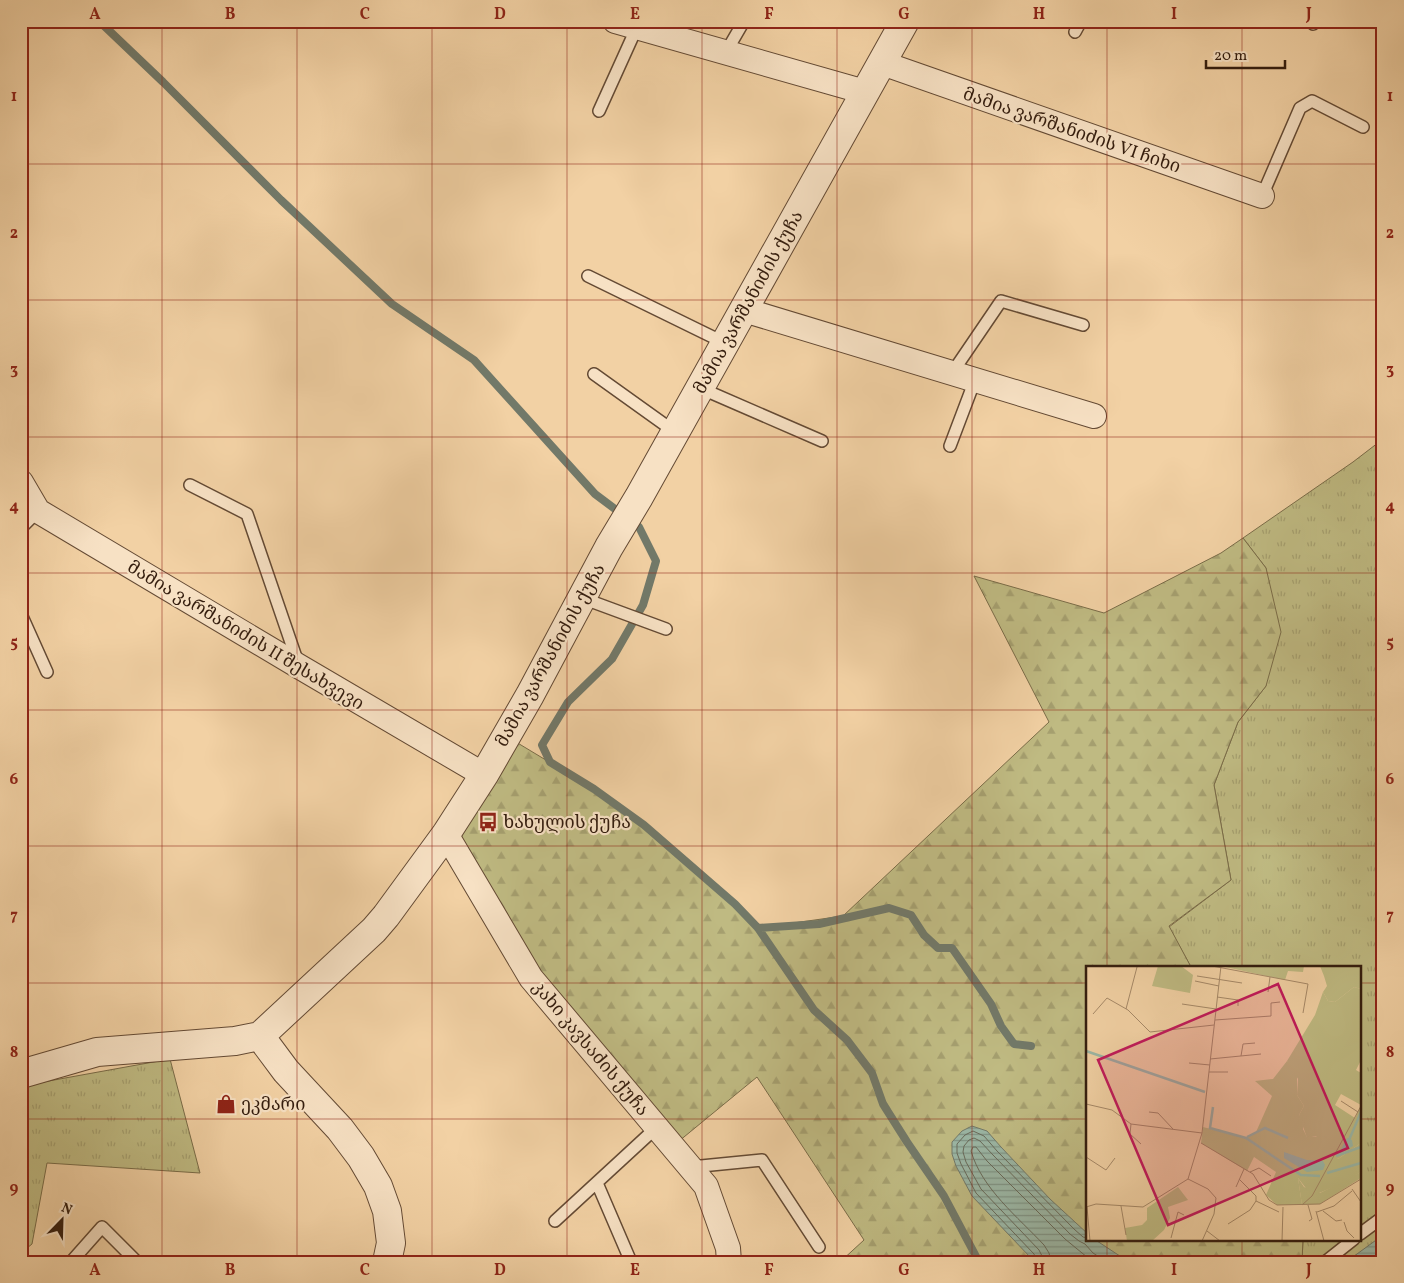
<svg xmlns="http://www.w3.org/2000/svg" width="1404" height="1283" font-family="Vollkorn,'Noto Serif Georgian',serif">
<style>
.grass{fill:url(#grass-tufts);stroke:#7a6c48}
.forest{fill:url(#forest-firs);stroke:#7a6c48}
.water{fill:url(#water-rules);stroke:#727969}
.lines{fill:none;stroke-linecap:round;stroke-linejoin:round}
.shore{stroke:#686a5a;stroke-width:1}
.stream{stroke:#727969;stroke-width:8}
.service-casing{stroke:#644a34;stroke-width:14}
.minor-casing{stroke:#644a34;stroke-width:26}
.tertiary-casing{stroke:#644a34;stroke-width:30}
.service{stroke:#f7e1c4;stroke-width:11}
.minor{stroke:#f7e1c4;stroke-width:24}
.tertiary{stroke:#f7e1c4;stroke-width:28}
.grid{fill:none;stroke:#8f2418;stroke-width:1;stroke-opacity:0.55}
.labels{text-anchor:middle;stroke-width:4.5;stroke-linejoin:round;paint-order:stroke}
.street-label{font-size:18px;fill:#341d0e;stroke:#f7e1c4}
.poi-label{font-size:18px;fill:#341d0e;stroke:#f7e1c4;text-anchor:start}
.inset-river{fill:none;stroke:#9bb7a6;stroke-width:2.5}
.inset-road{fill:none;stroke:#a68968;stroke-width:1}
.view{fill:#c2185b;fill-opacity:0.15;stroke:#c2185b;stroke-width:2.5}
.inset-edge{fill:none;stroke:#341d0e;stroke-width:2.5}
.neatline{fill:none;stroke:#8f2418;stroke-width:2}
.grid-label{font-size:16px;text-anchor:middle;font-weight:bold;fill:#8f2418}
</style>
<defs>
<pattern id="grass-tufts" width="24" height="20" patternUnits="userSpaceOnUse" patternTransform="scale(1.25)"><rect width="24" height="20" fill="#bfba82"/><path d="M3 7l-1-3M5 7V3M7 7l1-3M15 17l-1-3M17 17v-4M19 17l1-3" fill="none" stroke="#a59f6f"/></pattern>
<pattern id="forest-firs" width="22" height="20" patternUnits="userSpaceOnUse" patternTransform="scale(1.25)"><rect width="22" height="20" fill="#bfba82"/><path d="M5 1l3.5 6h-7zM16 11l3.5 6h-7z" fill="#a59f6f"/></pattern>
<pattern id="water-rules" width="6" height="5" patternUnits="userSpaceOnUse" patternTransform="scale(1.25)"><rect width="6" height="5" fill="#9bb7a6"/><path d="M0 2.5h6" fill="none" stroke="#7f9486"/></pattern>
</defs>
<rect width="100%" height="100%" fill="#f2d1a4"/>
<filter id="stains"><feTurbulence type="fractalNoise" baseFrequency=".004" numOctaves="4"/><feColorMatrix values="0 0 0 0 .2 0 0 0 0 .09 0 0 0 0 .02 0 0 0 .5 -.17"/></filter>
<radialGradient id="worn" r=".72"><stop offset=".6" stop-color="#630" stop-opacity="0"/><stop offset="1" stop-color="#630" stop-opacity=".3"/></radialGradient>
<path class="grass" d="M1383,439V1262H1302L1303,1239H1360V967H1191L1169,927L1231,880L1214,785L1238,722L1266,686V568L1243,538L1353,462Z
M170,1059L200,1173L47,1163L32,1244L21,1253V1086Z"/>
<path class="forest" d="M1243,538L1266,568L1281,632L1266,686L1238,722L1214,785L1231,880L1169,926L1191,967H1088V1239H1303L1302,1262H840L864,1240L757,1077L673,1146L531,978L446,834L506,736L594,789L644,825L735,904L758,928L843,916L1049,722L974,576L1104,613L1221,553Z"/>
<path class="water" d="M972,1126L987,1131L1001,1147L1050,1199L1088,1234V1239H1094L1129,1262H1033L1030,1257L972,1196L956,1166L952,1154V1142L962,1131Z
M1383,1235V1262H1346Z"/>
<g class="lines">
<path class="shore" d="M1037,1262L1034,1254L976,1193L961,1164L957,1153V1144L965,1135L973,1131L984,1136L997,1151L1074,1229L1083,1237L1088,1238
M1043,1262L1042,1256L1039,1250L981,1189L966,1162L963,1152L964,1146L969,1140L974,1138L980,1141L993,1155L1070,1234L1079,1241L1085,1244L1093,1253L1107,1262
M1051,1262L1049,1253L1044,1245C1018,1217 982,1189 971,1151L973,1147H976L987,1161L1065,1239L1093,1262"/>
<path class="stream" d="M99,21L163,82L281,200L392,304L474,360L595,494L639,527L656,561L643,605L612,659L568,702L542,745L550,762L594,789L644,825L735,904L758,928L814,1010L847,1040L872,1073L883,1104L907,1142L944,1196L979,1262
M758,928L819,924L889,908L911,915L924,935L938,948H952L991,1004L1001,1026L1014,1044L1031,1046"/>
<defs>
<path id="service" d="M1313,24L1315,21
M1075,32L1081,21
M726,52L744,21
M599,111L637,27
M1262,196L1300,108L1312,101L1363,127
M588,276L725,343
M952,373L1001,301L1083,325
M594,374L675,432
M700,388L822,441
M950,446L975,380
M190,485L247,514L298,663
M21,528L38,511
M582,598L666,629
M21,614L47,672
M691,1167L762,1160L819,1247
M597,1183L631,1262
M555,1221L657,1127
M1360,1234L1383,1217
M71,1262L102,1227L135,1260
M1325,1262L1354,1239"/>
<path id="minor" d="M615,21L865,92
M882,63L1262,196
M744,310L1094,416
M21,482L38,511L300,667L484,775
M446,834L531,978L706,1186L728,1248L729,1262"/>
<path id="tertiary" d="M260,1036L286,1071L340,1129L361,1157L378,1186L387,1211L391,1243L387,1262
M21,1074L97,1052L235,1041L260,1036L374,930L386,916L446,834L484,775L530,695L609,547L639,497L905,21"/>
</defs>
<use href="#service" class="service-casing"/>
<use href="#minor" class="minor-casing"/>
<use href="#tertiary" class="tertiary-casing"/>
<use href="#service" class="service"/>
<use href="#minor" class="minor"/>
<use href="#tertiary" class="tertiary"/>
</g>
<path class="grid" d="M162,21V1262M297,21V1262M432,21V1262M567,21V1262M702,21V1262M837,21V1262M972,21V1262M1107,21V967M1242,21V967M21,164H1383M21,300H1383M21,437H1383M21,573H1383M21,710H1383M21,846H1383M21,983H1088M1360,983H1383M21,1119H1088M1360,1119H1383M1107,1239V1262M1242,1239V1262"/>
<defs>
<symbol id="bus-bare" viewBox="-9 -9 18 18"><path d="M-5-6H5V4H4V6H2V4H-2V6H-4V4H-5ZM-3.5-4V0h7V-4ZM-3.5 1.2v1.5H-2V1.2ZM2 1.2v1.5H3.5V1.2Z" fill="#8f2418" stroke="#f7e1c4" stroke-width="2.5" paint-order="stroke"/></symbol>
<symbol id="shop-bare" viewBox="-9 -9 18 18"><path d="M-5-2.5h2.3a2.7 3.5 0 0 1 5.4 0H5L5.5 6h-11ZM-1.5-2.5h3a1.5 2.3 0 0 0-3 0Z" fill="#8f2418" stroke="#f7e1c4" stroke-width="2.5" paint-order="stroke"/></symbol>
</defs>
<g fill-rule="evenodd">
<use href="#bus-bare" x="474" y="808" width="28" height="28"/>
<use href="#shop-bare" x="212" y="1090" width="28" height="28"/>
</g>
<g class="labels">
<g class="street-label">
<text transform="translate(1072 130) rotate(19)" y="6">მამია ვარშანიძის VI ჩიხი</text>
<text transform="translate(748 302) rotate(-61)" y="6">მამია ვარშანიძის ქუჩა</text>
<text transform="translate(246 635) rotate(31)" y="6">მამია ვარშანიძის II შესახვევი</text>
<text transform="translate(550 655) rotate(-61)" y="6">მამია ვარშანიძის ქუჩა</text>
<text transform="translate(591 1048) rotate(50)" y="6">კახი კავსაძის ქუჩა</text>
</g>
<g class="poi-label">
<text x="503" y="828">ხახულის ქუჩა</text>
<text x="241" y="1110">ეკმარი</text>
</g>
</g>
<g transform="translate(1086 966)">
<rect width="275" height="275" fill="#f2d1a4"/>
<path d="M135,0H218L217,6L202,5L199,14ZM268,21L275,23V94L270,104L275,107V139L255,128L249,139L269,152L275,140V177L252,193L230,170L221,172L213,149L218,140L211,129L212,113L201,95L229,49L237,26L242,35L249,36ZM275,206V212L234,238L216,239L212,212L218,221L234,227ZM92,221L102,234L82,241L84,252L78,264L66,275H41L39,262L56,259L61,254V242Z" fill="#bfba82"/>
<path d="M234,0H275V23L268,21L249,36L242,35L237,26L241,20L238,10ZM201,95L211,105V129L218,140L213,149L219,155L217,163L221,171L239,170L252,193L275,177V206L259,216L226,230L212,212L216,239H191L180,229L190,206L168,191L161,205L115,177L117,161L160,172L170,166L186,130L169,115L187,113Z" fill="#bfba82"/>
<path d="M72,0H95L107,9L104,27L66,20Z" fill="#bfba82"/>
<path d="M261,172L266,174L267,180L252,189ZM198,186L221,194L237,195L239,199L237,204L221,206L198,192Z" fill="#9bb7a6"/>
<path class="inset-river" d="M0,85L119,126M127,141L124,162L160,172L215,209L234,210M161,171L179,162L202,172M263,174L275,146M250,190L275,181M241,207L275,197"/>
<path class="inset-road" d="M126,0L222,18L217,47M111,10L156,17M109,15L133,20M182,26L184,11M131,31L152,34V40M96,38L130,43M40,43L51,1M7,48L21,32L42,44L64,66L128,59M129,54L185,50V37L194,36M155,90L157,78L169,77M124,93L175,88M103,97L124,99M123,106H142M255,135L272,146M0,138L26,144L45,158L116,167M63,146L72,147L87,163M45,158L44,168L55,178M115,177L167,208L183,234L191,239L234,238L275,213M0,191L20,204L29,192M164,206L173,202L185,210M102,213L122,223L130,232L128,248L116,275M150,221L158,203M266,223L275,236M170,235L193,246M216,239L226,230L275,140M222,239L226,253L223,255M35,240L40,269M0,241L10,238L57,241L102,213L116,167L135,0M1,241L4,275M230,245L238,275M237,245L250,255L256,254M231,246L248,240L266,225M258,256L261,265L268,272M142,258L164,244L170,235V230L153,213M121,265L134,275M85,272L92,246L98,249M196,275L197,241"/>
<path class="view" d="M192,18L262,182L82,259L12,94Z"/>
<rect width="275" height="275" class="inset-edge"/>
</g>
<rect width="1404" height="1283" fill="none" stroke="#f2d1a4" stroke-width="55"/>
<g transform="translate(62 1220) rotate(23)" stroke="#f7e1c4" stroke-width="4" paint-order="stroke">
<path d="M0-4L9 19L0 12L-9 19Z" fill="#341d0e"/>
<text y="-8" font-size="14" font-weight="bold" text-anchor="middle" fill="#341d0e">N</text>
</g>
<path d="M1206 60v8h79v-8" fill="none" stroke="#341d0e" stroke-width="2.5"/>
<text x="1214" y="60" font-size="15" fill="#341d0e" stroke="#f7e1c4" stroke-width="4" paint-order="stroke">20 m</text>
<rect x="28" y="28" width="1348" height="1228" class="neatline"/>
<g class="grid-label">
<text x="95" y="19">A</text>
<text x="230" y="19">B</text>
<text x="365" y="19">C</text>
<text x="500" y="19">D</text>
<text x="635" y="19">E</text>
<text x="769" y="19">F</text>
<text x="904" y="19">G</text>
<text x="1039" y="19">H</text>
<text x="1174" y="19">I</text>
<text x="1309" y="19">J</text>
<text x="14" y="101">1</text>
<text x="1390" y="101">1</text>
<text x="14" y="238">2</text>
<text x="1390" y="238">2</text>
<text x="14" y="374">3</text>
<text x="1390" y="374">3</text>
<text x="14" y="511">4</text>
<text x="1390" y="511">4</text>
<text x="14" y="647">5</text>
<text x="1390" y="647">5</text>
<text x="14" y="784">6</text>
<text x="1390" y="784">6</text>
<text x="14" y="920">7</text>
<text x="1390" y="920">7</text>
<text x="14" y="1057">8</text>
<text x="1390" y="1057">8</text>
<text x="14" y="1193">9</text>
<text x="1390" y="1193">9</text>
<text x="95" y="1275">A</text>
<text x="230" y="1275">B</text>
<text x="365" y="1275">C</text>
<text x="500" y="1275">D</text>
<text x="635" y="1275">E</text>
<text x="769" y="1275">F</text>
<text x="904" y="1275">G</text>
<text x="1039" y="1275">H</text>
<text x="1174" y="1275">I</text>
<text x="1309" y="1275">J</text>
</g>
<rect width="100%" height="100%" filter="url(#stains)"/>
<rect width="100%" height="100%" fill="url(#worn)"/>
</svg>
